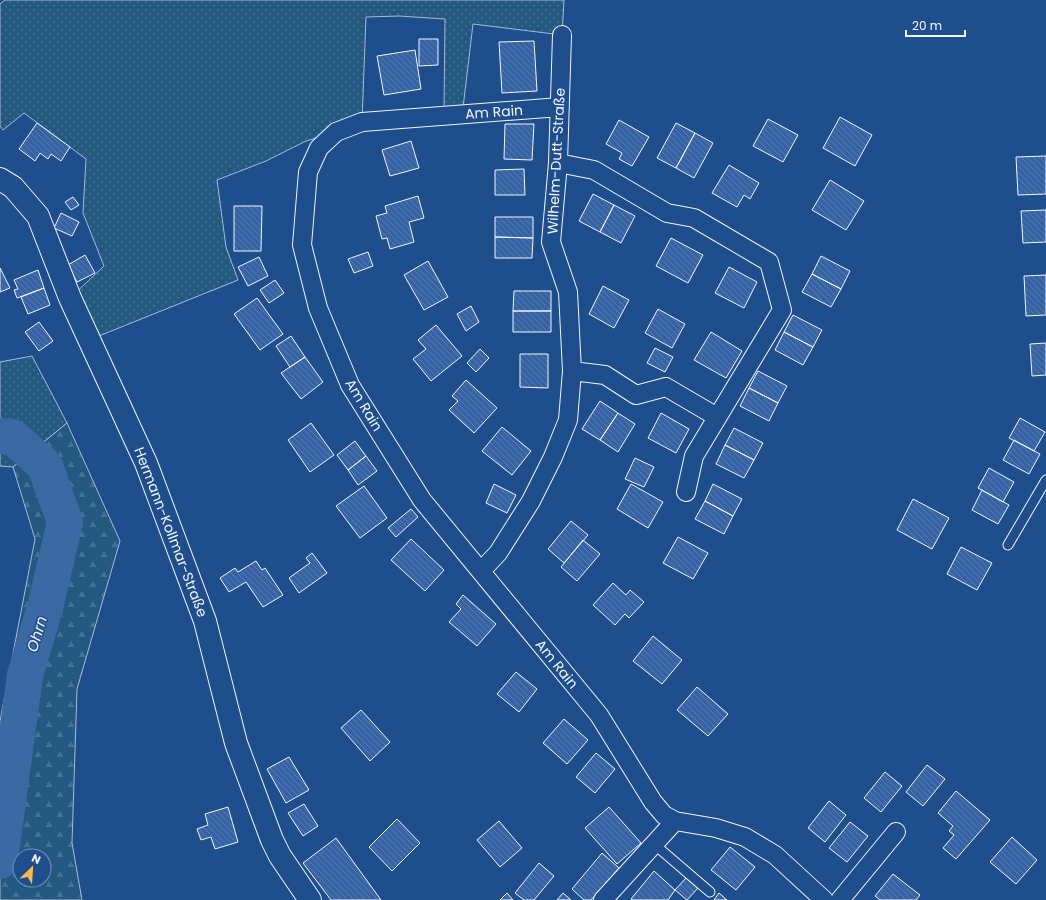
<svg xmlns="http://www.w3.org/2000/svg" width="1046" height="900" font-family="Poppins,sans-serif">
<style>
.grass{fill:url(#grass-dots);stroke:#a8bbd7}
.forest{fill:url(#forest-firs);stroke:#a8bbd7;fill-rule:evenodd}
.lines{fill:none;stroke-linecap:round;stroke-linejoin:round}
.river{stroke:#3b69a3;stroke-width:36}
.building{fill:url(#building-back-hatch);stroke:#f2f6ff}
.lane-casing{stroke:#f2f6ff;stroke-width:11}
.street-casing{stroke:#f2f6ff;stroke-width:20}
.secondary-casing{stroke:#f2f6ff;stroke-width:24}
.lane{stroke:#1f4e8c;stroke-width:9}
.street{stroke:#1f4e8c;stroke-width:18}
.secondary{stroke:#1f4e8c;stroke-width:22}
.labels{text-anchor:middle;stroke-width:3;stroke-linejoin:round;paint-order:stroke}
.street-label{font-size:14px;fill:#f2f6ff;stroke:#1f4e8c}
.water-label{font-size:15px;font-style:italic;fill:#f2f6ff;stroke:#1f4e8c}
</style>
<defs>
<pattern id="grass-dots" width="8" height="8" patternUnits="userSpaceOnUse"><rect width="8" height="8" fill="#245a82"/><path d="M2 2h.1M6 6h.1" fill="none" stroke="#447295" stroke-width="1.8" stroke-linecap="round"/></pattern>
<pattern id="forest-firs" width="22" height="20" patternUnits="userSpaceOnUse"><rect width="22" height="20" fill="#245a82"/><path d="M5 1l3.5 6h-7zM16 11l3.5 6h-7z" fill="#447295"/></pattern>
<pattern id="building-back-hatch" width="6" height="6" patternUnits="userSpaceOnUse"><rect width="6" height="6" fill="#3563a3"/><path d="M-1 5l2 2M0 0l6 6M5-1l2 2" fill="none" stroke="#537ab1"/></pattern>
</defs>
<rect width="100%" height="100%" fill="#1f4e8c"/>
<path class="grass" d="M5,0H564L562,35L473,24L463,108L444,109L445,19L399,16L366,17L362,122L336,132L306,141L266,161L217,180L226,247L238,280L89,340L70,298L104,266L83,213L86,159L24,113L3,130L0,126V4Z
M32,356L67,423L13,467L0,466V362Z"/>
<path class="forest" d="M67,423L120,541L77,689L72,843L82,900H0V721L35,539L13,467ZM20,856H44V880H20Z"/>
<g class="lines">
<path class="river" d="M0,436L13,437L45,466L65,522L45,608L25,675L0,861"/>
</g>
<path class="building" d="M419,39H438V65L419,66Z
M534,41L537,91L502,93L499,42Z
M415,50L421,89L384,95L377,56Z
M840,117L872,135L855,166L823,148Z
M768,119L798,135L783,162L753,146Z
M619,120L649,137L632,166L619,159L622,153L606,144Z
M37,123L70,147L61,161L51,154L48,159L40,153L35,161L19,149Z
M676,123L695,133L676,168L657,158Z
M505,124H534L532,160L504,159Z
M695,133L713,143L694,178L676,168Z
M411,141L419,168L390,176L382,150Z
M1046,156V194L1018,195L1016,157Z
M729,165L759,183L750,199L744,195L737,207L712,193Z
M524,169L525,195H495V170Z
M830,180L864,201L846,230L812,210Z
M593,194L614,205L600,232L579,221Z
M418,196L424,218L409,222L414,242L390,249L387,238L382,239L376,216L387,213L385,206Z
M73,197L79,205L71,210L65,202Z
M614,205L635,216L621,243L600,232Z
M234,206H262L261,251H234Z
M1046,210V242L1023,243L1021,211Z
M61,213L79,222L72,236L54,228Z
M495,217H533V238L495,237Z
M495,237L533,238L532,258H495Z
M671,238L703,255L688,283L656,266Z
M368,252L373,266L354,273L348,259Z
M85,255L95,273L77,282L68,265Z
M821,256L850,271L841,289L812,274Z
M259,257L268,276L248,286L238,267Z
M428,261L448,297L424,310L404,275Z
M729,267L757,282L744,308L715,293Z
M0,268L10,288L0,292Z
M38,270L44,288L17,298L14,290L18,289L14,280Z
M812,274L841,289L831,307L802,292Z
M1046,275V315L1026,316L1024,276Z
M275,280L284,293L269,303L260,290Z
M603,286L629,300L614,328L589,314Z
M44,288L50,305L28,314L21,297Z
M514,291H551V311H513Z
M257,298L283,334L260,350L234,314Z
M471,306L479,322L466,331L457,314Z
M658,309L685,324L672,348L645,333Z
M513,311H551V332H513Z
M793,315L822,330L813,347L784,332Z
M39,322L53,341L39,351L25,332Z
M436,325L462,356L431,381L413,359L426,349L418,340Z
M711,332L742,351L726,378L694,360Z
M784,332L813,347L803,365L775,350Z
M291,336L305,357L290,367L276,346Z
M1046,343V375L1032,376L1030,344Z
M655,348L673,357L665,372L647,363Z
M480,349L489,358L476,372L467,363Z
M520,354H548V388L520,387Z
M305,357L323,382L301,399L281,373Z
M758,371L787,386L778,403L749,388Z
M466,380L497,408L474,433L449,410L458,401L452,396Z
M749,388L778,403L769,421L740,406Z
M600,401L618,413L600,440L582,429Z
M618,413L635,424L618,452L600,440Z
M661,413L689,429L676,453L648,438Z
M1020,418L1045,432L1034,451L1009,438Z
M311,423L334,455L310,472L288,440Z
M502,427L531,451L512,475L482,451Z
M734,428L763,443L754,460L725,445Z
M1014,440L1040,454L1029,474L1003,460Z
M355,441L366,456L348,470L337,455Z
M725,445L754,460L744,478L716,464Z
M366,456L377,471L358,485L348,470Z
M635,458L654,467L644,487L625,479Z
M989,468L1014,482L1003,502L978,488Z
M494,484L516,495L507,513L486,503Z
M631,484L663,502L648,528L617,509Z
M713,484L742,499L733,516L705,501Z
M364,486L387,518L360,538L336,506Z
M982,490L1009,505L998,524L972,510Z
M913,499L949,518L932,549L897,530Z
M705,501L733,516L724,534L695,519Z
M411,509L418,517L396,537L388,528Z
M571,521L588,535L564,563L548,549Z
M678,537L708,553L693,579L663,563Z
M411,539L444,570L425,591L391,560Z
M583,540L600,554L577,581L561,567Z
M961,547L992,563L977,590L947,574Z
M312,553L327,573L299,593L289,578L310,563L306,558Z
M256,561L262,570L265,568L283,595L263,607L246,582L229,592L220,578L235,568L238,572Z
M613,583L626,595L630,590L644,602L629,618L625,614L615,625L593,605Z
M463,595L496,624L477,646L449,622L461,609L456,604Z
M653,636L682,660L662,684L633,661Z
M516,672L537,689L519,712L497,694Z
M697,687L728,714L708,736L677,710Z
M361,710L390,742L370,761L341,728Z
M564,719L588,740L567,764L543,743Z
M596,753L615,769L595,793L576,777Z
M289,757L309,790L286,803L267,769Z
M927,765L945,779L923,806L906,792Z
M885,772L902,786L881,812L864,798Z
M956,791L990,820L956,859L943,848L954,835L949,831L953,826L938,813Z
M829,801L846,815L825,842L808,828Z
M304,804L318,826L303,836L288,813Z
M228,807L238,842L215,849L211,837L201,840L197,829L208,825L205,814Z
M609,807L641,843L617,864L585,828Z
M397,819L420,843L392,871L369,847Z
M499,821L522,848L500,867L477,840Z
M850,822L868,836L847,862L829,848Z
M1012,837L1037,860L1016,884L990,862Z
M336,838L381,900H331L303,863Z
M730,847L755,867L736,890L711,870Z
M602,853L619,868L591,900H584L572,889Z
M539,863L554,876L534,900H524L515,893Z
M654,871L675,890L668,900H633L631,899Z
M893,874L920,895L916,900H880L875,896Z
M686,878L698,888L687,900L675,890Z
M507,893L513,900H500Z
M563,893L571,900H557Z
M719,893L727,900H714Z"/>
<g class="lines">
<defs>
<path id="lane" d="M1008,545L1046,480
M654,844L710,892"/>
<path id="street" d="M560,107L362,122L336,132L319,148L308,172L302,245L318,308L350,385L422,500L599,715L653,802L664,815L675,821L716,828L745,837L775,855L824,900
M558,163L594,170L667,213L694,218L769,262L782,310L694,456L686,492
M572,371L605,375L636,395L666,387L717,417
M481,571L498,553L531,501L553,457L568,420L572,371L568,292L551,242L558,163L562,35
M603,900L675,821
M840,900L896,832"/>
<path id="secondary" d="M0,179L13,187L38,216L70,298L146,463L205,621L236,743L272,840L280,856L310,900"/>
</defs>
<use href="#lane" class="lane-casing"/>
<use href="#street" class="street-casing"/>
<use href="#secondary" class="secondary-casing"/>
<use href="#lane" class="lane"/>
<use href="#street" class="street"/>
<use href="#secondary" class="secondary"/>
</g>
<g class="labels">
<g class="street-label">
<text transform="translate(494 112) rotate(-4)" y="5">Am Rain</text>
<text transform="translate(556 161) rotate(-87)" y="5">Wilhelm-Dutt-Straße</text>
<text transform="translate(364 405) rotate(59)" y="5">Am Rain</text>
<text transform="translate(171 532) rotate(69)" y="5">Hermann-Kollmar-Straße</text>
<text transform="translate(557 664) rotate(51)" y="5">Am Rain</text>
</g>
<g class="water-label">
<text transform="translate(37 634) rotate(-73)" y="5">Ohrn</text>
</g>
</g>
<g transform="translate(32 868) rotate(25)"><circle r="19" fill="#1f4e8c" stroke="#7391ba"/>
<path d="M0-3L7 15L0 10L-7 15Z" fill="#ffb74d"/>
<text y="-6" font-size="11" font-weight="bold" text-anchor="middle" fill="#f2f6ff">N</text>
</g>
<path d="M906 30v6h59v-6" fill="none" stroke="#f2f6ff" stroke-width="2"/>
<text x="912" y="30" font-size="12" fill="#f2f6ff" stroke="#1f4e8c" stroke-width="3" paint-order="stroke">20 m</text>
</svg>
